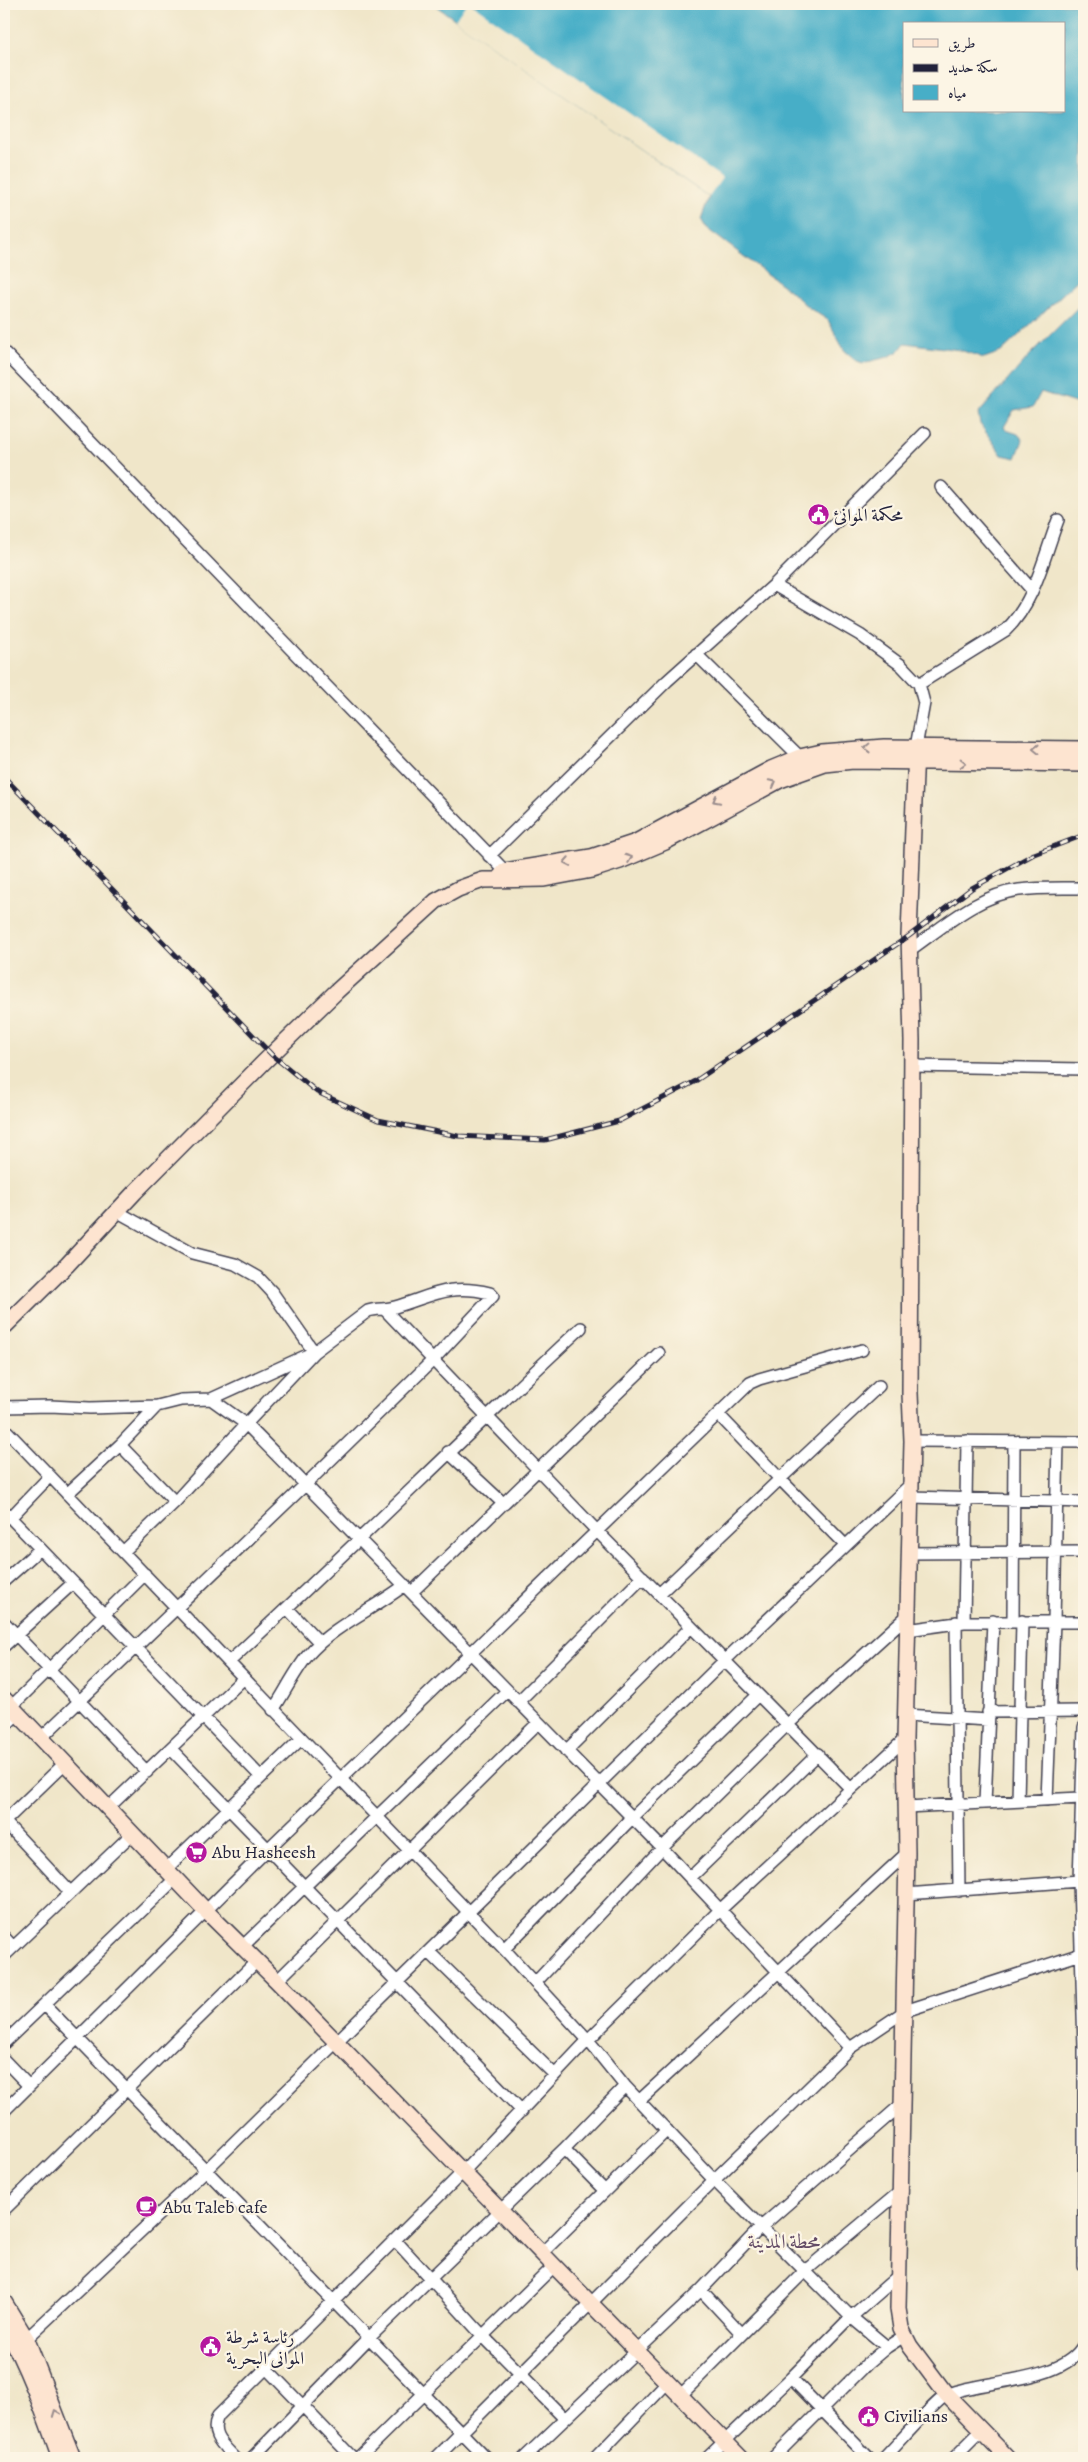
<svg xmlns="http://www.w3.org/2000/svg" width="1088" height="2462" font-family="Alegreya,Amiri,serif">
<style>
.water{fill:#47aec7;stroke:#346881;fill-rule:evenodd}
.pier{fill:#f0e6c9}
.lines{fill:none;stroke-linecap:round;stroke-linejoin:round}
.street-casing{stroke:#413f50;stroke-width:14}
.secondary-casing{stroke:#413f50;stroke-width:18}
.street{stroke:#fff;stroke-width:11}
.secondary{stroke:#fde4d0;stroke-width:15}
.rail-casing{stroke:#22223b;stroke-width:5}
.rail{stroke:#fcf5e5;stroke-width:3;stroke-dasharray:9;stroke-linecap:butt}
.oneway{stroke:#9a8d8d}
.labels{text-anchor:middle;stroke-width:4.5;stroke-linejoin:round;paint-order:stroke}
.poi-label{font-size:18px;fill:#22223b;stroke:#fcf5e5;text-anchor:start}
.quarter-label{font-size:20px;fill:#644c67;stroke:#fcf5e5}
</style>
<rect width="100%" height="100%" fill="#fcf5e5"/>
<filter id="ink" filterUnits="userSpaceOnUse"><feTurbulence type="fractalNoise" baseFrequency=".02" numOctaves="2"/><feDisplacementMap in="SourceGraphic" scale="10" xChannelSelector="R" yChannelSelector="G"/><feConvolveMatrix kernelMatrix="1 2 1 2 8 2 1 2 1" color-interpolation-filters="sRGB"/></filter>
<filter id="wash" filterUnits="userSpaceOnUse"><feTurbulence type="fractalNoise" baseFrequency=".0096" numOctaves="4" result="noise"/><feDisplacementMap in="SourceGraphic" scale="20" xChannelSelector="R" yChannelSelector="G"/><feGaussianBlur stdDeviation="1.12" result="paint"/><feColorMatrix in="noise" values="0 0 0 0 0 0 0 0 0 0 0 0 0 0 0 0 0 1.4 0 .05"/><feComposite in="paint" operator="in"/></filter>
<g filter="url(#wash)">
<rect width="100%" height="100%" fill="#f0e6c9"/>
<path class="water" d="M433,4H1084V274L1001,352L984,358L960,350L905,343L899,351L888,357L863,363L857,361L844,350L828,320L809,308L789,290L706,228L701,219L709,197ZM904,24H1064V111H904Z
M1084,301V406L1041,392L1033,407L1014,410L1004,427L1006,430L1018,434L1023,440L1016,458L1002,455L980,424L978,414L1030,355Z"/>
<path class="pier" d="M466,4H472L722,178L709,197L455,20Z"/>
</g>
<g filter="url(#ink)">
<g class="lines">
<defs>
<path id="street" d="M4,352L505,871
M941,487L1032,590
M774,585L925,433
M696,654L804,761
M919,684L1006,630C1035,602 1044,556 1058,520
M489,856L667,681L774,585L860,635L901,665L919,684L924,703L916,747
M910,950C943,927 978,895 1019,890C1040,887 1063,888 1084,888
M912,1066L1084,1069
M118,1212L192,1253L235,1264L258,1277L272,1292L314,1352L211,1399
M384,1309L596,1530L850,1788
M4,1407L50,1406L90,1408L157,1406L181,1400L211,1399L246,1424L314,1352L368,1311C377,1308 386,1310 395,1307C432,1296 449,1283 490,1293L493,1296L432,1361L305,1485L41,1738
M718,1414L750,1383L759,1379L862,1350
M4,1428L504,1949L588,2040L625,2086L714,2180L851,2317L887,2347
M912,1441L1084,1442
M120,1445L175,1502
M448,1452L504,1504
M67,1494L120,1445L157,1406
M911,1497L1084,1502
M4,1511L261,1777
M10,1518L50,1476
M123,1552L175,1502L246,1424L662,1848L850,2048
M908,1553L1084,1552
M4,1581L40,1549
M412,1592L659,1353
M659,1594L780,1479L845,1545
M287,1608L320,1643
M1013,1621L1014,1442
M4,1622L147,1772
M956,1622L959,1891
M964,1622L967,1441
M907,1630L964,1622H1084
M4,1646L72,1584
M229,1662C348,1552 463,1438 581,1328
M518,1702L643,1577
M11,1707L145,1574
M273,1710C285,1692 295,1671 308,1655C334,1625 374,1609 405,1585
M988,1712L1084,1711
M905,1715L988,1720
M4,1727L17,1714
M1084,1727L1079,1881L1084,2047V2266
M171,1749L522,2111
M566,1751L691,1627
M1047,1800L1054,1621L1058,1442
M1018,1801L1022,1621
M985,1803L993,1621
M906,1807L1080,1798
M108,1808L244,1678
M4,1821L70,1892
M4,1822L65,1763
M166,1869L301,1739
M690,1878L818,1754
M906,1894L1079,1881
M4,1937L13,1947
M242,1947L507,1691
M504,1949L632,1818L758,1695
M429,1952L555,2075
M4,1956L132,1834
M277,1981L538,1723
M535,1983L662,1848L787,1725L907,1616
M45,2005L486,2458
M4,2043L175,1879
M4,2060L29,2086
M639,2101L907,1853
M4,2111L268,1849L718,1414L780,1479L879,1386
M564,2149L604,2190
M4,2210L257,1961
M395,2240L483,2336L564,2418
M542,2253L667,2130
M701,2290L742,2334
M22,2343L206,2170L724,1661L911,1484
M267,2369L353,2458
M791,2378L869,2458
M680,2396L805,2271L902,2190
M235,2458C223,2445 209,2435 218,2416L463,2172L588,2040L720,1910L905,1739
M252,2458L370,2337L564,2149L625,2086
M358,2458L554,2266
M436,2458L714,2180L850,2048L905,2011L1081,1954
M524,2458L701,2290L761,2227L902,2104
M595,2458L667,2383
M707,2458L791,2378L851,2317L898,2276
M773,2458L868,2363L887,2347L904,2336
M884,2458C895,2447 938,2398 948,2394C985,2379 1064,2383 1084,2344
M954,2458L981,2431"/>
<path id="secondary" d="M916,747L909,936L912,1040L910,1393L912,1441L905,1739L907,1853L898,2309L901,2328L910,2346L946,2394L1008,2458
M499,878L505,871L591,857L636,842L771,769L800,757L822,752L884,747L1084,749
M4,1327L67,1265L135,1192L264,1062L337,991L436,901L458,889L483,880L544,879L592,870L620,861L665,842L780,780L825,764L853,761L1084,764
M4,1699L206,1911L277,1981L741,2458
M4,2302L27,2340L73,2458
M4,2325C28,2367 44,2413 60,2458"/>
</defs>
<use href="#street" class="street-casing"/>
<use href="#secondary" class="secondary-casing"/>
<use href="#street" class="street"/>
<use href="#secondary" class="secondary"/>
<defs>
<path id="rail" d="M4,777L272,1055L317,1092L378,1120L458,1136L545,1140L619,1121L694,1082L909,936L972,888L1034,854L1084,835"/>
</defs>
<use href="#rail" class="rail-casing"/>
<use href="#rail" class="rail"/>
</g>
<defs><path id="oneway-chevron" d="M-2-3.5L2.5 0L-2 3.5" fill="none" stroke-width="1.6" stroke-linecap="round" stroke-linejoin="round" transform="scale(1.25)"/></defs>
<g class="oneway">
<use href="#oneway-chevron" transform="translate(867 748) rotate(179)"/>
<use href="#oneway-chevron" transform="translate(1036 749) rotate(-179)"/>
<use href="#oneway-chevron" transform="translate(963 763) rotate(1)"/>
<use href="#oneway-chevron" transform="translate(773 783) rotate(-28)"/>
<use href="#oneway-chevron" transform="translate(716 800) rotate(152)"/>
<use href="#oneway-chevron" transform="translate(629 858) rotate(-21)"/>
<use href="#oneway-chevron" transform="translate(567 862) rotate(170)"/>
<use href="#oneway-chevron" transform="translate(56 2413) rotate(-111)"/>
</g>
</g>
<defs>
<symbol id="civic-disc" viewBox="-11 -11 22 22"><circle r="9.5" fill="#b5179e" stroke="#fcf5e5"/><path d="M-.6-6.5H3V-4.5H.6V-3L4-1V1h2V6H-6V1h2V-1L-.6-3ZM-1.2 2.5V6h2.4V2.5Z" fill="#fff"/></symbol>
<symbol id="supermarket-disc" viewBox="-11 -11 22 22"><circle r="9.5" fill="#b5179e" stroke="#fcf5e5"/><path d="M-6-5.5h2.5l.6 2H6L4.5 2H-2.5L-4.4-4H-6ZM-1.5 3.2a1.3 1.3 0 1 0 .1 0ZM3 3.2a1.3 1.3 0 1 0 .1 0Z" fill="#fff"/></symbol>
<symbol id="cafe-disc" viewBox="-11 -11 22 22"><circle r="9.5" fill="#b5179e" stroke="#fcf5e5"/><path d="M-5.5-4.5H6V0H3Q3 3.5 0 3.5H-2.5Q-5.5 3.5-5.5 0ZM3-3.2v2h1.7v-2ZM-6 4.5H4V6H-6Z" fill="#fff"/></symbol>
</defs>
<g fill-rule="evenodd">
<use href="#civic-disc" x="806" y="502" width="25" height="25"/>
<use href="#supermarket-disc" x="184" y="1840" width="25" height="25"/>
<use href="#cafe-disc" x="134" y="2194" width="25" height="25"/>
<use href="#civic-disc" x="198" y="2334" width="25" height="25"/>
<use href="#civic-disc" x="856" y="2404" width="25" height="25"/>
</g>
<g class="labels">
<g class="poi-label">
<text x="834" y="521">محكمة الموانئ</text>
<text x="212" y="1858">Abu Hasheesh</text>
<text x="163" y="2213">Abu Taleb cafe</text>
<text x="226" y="2343">رئاسة شرطة<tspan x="226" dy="21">الموانى البحرية</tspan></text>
<text x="884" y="2422">Civilians</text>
</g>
<g class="quarter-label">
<text x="784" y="2248">محطة المدينة</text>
</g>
</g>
<rect width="1088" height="2462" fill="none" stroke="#fcf5e5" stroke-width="20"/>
<rect x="903" y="22" width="162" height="90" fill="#fcf5e5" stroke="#a5a1a1"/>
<rect x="913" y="39" width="25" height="8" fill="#fde4d0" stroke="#a5a1a1"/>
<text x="948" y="48" font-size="15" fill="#22223b">طريق</text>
<rect x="913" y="64" width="25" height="8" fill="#22223b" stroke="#a5a1a1"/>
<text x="948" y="72" font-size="15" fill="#22223b">سكة حديد</text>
<rect x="913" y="85" width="25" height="15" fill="#47aec7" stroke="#a5a1a1"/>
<text x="948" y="98" font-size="15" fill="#22223b">مياه</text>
</svg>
